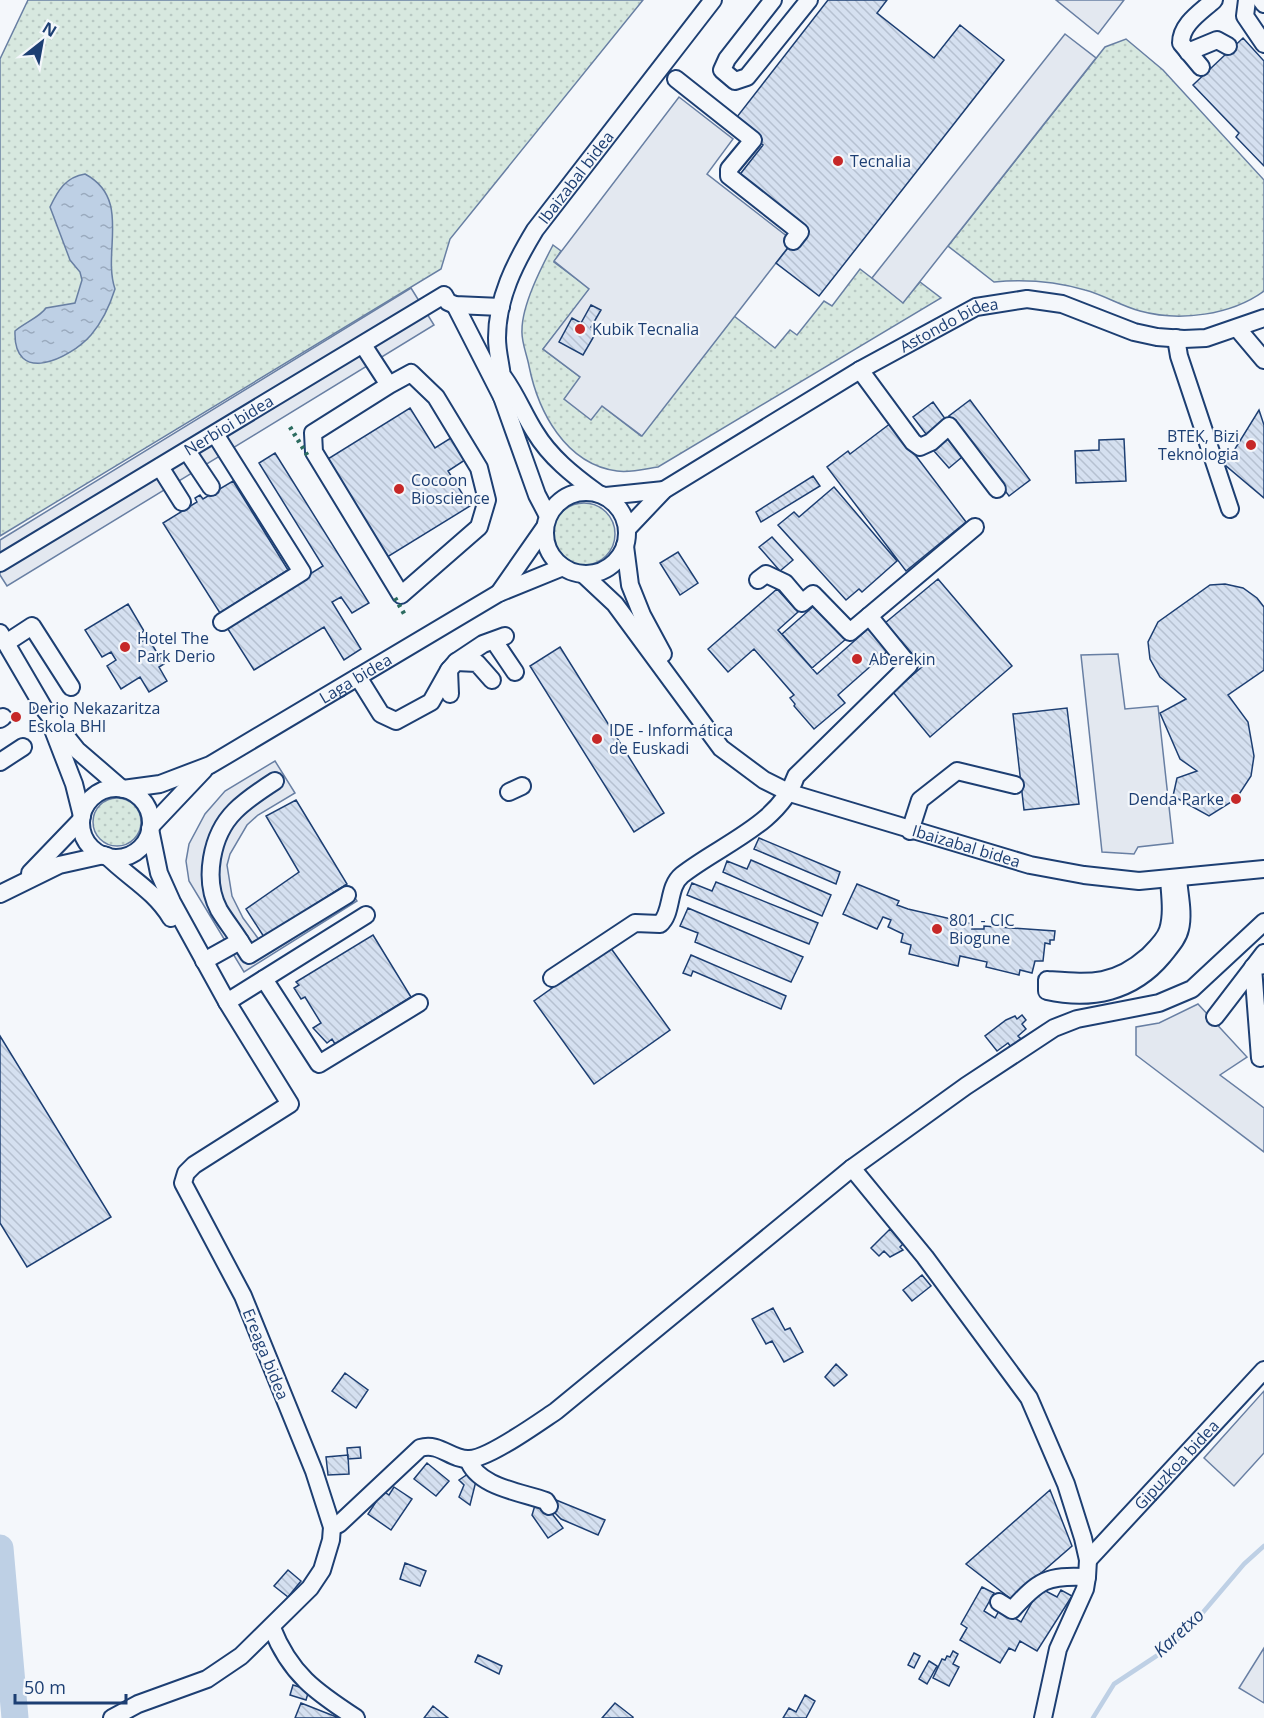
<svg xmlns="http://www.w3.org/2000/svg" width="1264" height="1718" font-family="'Open Sans',sans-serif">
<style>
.grass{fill:url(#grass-dots);stroke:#687fa3;stroke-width:1.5}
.parking{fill:#e3e8f0;stroke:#687fa3;stroke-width:1.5}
.water{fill:url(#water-ripples);stroke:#687fa3;stroke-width:1.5}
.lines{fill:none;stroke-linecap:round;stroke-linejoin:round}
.stream{stroke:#bed0e5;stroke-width:4.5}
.river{stroke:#bed0e5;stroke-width:27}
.building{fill:url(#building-back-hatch);stroke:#1d3f73;stroke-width:1.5}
.minor-casing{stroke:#1d3f73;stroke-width:20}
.minor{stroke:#f4f7fb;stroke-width:16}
.hedge{stroke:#2c6c60;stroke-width:4.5;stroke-dasharray:3 4.5;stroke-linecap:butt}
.poi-dot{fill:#c62828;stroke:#f4f7fb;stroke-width:2}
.labels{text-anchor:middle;stroke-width:4.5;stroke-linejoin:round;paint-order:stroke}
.poi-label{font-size:16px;fill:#1d3f73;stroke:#f4f7fb;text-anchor:start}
.street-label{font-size:16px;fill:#1d3f73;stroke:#f4f7fb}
.water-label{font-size:18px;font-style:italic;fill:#1d3f73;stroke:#f4f7fb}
</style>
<defs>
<pattern id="grass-dots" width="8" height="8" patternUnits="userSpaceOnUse" patternTransform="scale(1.5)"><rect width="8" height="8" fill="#d7e8df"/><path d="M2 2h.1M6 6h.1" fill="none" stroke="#b8c8c3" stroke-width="1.8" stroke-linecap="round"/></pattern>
<pattern id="water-ripples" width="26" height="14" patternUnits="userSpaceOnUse" patternTransform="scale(1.5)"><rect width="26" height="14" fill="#bed0e5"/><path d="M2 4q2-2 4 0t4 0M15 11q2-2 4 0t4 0" fill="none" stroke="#9aaabe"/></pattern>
<pattern id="building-back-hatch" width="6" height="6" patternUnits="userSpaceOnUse" patternTransform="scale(1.5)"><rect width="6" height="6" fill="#d5e0f0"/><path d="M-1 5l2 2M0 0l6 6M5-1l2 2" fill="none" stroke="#b6c1d1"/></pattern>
</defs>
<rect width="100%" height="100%" fill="#f4f7fb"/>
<path class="grass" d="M28,0H643L450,239L441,269L0,536V59Z
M1126,39L1163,70L1264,180V291C1231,315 1180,322 1140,311C1121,306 1104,295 1085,290C1054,281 1025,279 994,282L948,246L1105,47Z
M553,245L561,251L554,262L590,289L543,349L580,377L602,406L641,436L734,316L775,348L790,330L797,335L824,301L832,306L860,269L903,302L920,282L941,298L658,467C645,469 630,473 617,471C565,464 538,411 529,366C527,355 521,341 522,330C522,305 541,268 553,245Z
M553 534a31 31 0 1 1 62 0a31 31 0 1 1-62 0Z
M93 822a24 24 0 1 1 48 0a24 24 0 1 1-48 0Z"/>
<path class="parking" d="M1056,0H1124L1098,34Z
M1065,34L1096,58L903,303L872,278Z
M679,97L733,139L707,174L793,241L642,436L602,406L591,420L564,399L580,377L543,349L589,289L554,261Z
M411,288L434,325L7,586L0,575V540Z
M1118,654L1125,709L1158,706L1173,843L1138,847L1134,854L1102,852L1081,655Z
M275,761L295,793L258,815L247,825L230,854L227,865L232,896L243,918L260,941L348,886L357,901L244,972L189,881L186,861L189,844L205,814L225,791Z
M1198,1004L1247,1057L1220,1075L1264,1108V1152L1136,1055V1027L1159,1023Z
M1264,1391V1453L1234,1486L1204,1458Z
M1264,1648V1703L1239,1688Z"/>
<path class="water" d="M85,174C132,199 102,251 115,289C110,305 102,322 91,335C70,359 13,386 15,331C24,323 40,317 46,308L75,303L82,280L80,272L70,260L50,207C58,190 66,177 85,174Z"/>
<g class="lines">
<path class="stream" d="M1093,1718L1114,1684L1170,1647L1199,1617L1244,1564L1264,1546"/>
<path class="river" d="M0,1548L15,1718"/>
</g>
<path class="building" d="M828,0H887L877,13L934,58L960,25L1004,60L819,296L776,263L803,229L738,177L763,145L733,122Z
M1243,38L1264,61V166L1236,137L1239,133L1193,85Z
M591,305L601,310L591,327L597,331L583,355L559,342L572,318L581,323Z
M970,400L1030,480L1009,496L949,416Z
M933,402L946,420L926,434L913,417Z
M410,408L435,448L454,436L468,458L448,471L470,506L384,559L323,462Z
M1259,410L1264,425V498L1225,465Z
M891,423L966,522L906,571L827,467L848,451L850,454Z
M953,434L968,452L949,468L934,451Z
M1124,439L1126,481L1076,483L1075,451L1099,450V440Z
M275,453L369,603L352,613L341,597L332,602L361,649L344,660L324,627L254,670L226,626L323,566L259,463Z
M813,476L820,486L761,522L756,512Z
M233,481L288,570L220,613L163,523L197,502L195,498L200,495L203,499Z
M834,487L897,561L862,592L859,589L846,600L778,525L794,512L799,517Z
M772,537L793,560L780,571L759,547Z
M678,552L698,583L680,595L660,563Z
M938,579L1012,666L930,737L893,692L923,666L885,623Z
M1225,584L1243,588L1257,598L1264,607V670L1228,695L1248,722L1254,756L1251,776L1236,799L1209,816L1173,796L1177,778L1197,771L1180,759L1160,713L1186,699L1160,677L1150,659L1148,642L1158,622L1210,585Z
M777,589L798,612L778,630L817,674L870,627L890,649L838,695L845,703L814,729L794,706L795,704L790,698L794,695L754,649L728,672L708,649Z
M128,604L144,631L137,636L141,642L148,638L164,664L159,667L167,681L149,692L140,677L121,689L107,666L116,660L111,652L102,657L85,630Z
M816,604L846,639L812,668L782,634Z
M560,647L664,813L634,832L530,666Z
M1067,708L1079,804L1024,810L1013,714Z
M296,800L347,884L264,937L246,909L299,872L266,816Z
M759,838L840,872L836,884L754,849Z
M751,860L831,895L822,916L723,872L727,861L747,869Z
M716,882L818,923L809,944L687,895L692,883L712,891Z
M857,884L899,901L897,905L908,909L973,924L972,929H984V926L1055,931L1054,940H1050V944L1045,943L1043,961H1035L1032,973L1020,970L1019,975L986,967L987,962L960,956L958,966L909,954L911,945L901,942L903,934L888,927L891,920L883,917L877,929L843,914Z
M688,908L803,957L791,982L695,942L698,933L680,926Z
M373,935L411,997L335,1044L332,1039L327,1043L313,1028L321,1023L305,997L301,999L294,988L299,985L296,982Z
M610,947L670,1030L594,1084L534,1001Z
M691,955L786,996L781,1009L693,971L691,976L683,973Z
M1022,1015L1026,1020L1022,1024L1026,1029L1018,1036L1021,1039L1011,1047L1008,1043L997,1051L985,1036L1006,1020L1015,1016L1017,1019Z
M0,1036L111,1217L27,1267L0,1223Z
M890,1229L903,1244L900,1247L903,1250L890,1257L884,1251L879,1256L871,1248Z
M922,1275L931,1286L912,1301L903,1290Z
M773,1308L785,1330L790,1328L803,1352L784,1362L772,1341L766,1344L752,1319Z
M836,1364L847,1375L834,1386L825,1377Z
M345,1373L368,1390L356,1408L332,1391Z
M360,1447L361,1458L348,1459L347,1448Z
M348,1455L349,1474L328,1475L326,1457Z
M427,1463L449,1481L436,1496L414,1479Z
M468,1474L476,1481L470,1505L459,1497L464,1485L459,1480Z
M394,1487L412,1499L391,1530L368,1514L383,1491L389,1495Z
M1050,1490L1072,1546L1011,1599L966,1564Z
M556,1500L605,1520L598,1535L561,1519L554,1512L553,1504Z
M536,1502L547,1507L563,1528L548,1538L532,1515Z
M405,1563L426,1571L420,1586L400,1579Z
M288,1570L301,1581L288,1597L274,1586Z
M982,1587L994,1593L984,1611L995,1618L1000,1609L1021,1622L1040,1588L1057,1597L1061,1590L1072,1596L1037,1651L1020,1641L1015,1651L1009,1648L1000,1663L960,1640L967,1628L961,1624Z
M953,1651L958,1654L953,1664L959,1667L949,1686L933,1678L942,1659L945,1660L947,1656L950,1657Z
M914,1653L920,1656L914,1668L908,1665Z
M478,1655L502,1666L499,1674L475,1662Z
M929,1661L937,1666L927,1684L919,1679Z
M293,1685L309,1690L306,1700L290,1695Z
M805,1695L815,1701L806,1718H783L789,1708L796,1712Z
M301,1703L339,1718H295Z
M615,1703L633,1717V1718H602Z
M433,1706L448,1718H424Z"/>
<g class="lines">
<defs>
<g id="minor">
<path d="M773,0L727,59L722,70L735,81L747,77L809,0"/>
<path d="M1247,0L1245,16L1264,44"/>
<path d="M1261,0L1264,4"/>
<path d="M1188,52L1217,40L1228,46"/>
<path d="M1201,67L1181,43C1181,24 1201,12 1214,0"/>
<path d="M676,79L753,140L729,169V176L800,232L793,241"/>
<path d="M455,305L502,397L537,495L548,516"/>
<path d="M1237,328L1264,360"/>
<path d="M1176,338L1179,356L1230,509"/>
<path d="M363,345L389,385L411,373L436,397L479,468L487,500L479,527L401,595L314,452L313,433L389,385"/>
<path d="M860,370L913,442L920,447L931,442L949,426L997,489"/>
<path d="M504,378C517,396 524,415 535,432C550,457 573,475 596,492"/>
<path id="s1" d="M502,397C505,374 497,359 497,338C497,298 515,263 535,230L713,0"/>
<path d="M215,434L302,572L222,622"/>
<path d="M187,451L211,487"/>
<path d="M160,467L182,502"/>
<circle cx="586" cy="533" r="41"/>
<path d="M606,496L664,490"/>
<path id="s2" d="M627,529L664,490L860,370L976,307L1027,299L1062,304L1134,332L1157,337L1184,339L1206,338L1264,318"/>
<path d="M625,546L630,585L642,615L663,654"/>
<path id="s3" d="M0,563L444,295L448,302L455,305L501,307"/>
<path id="s4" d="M584,575L615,604L721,748L764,780L790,793L1030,865L1084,875L1139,881L1264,869"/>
<path d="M758,580L766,574L785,583L802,603L813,594L850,632L975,527"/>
<path d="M499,593L545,527"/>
<path d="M0,633L45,710L77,750L121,788"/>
<path d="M494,641L515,672"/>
<path d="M6,643L32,626L71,687"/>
<path d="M456,662L483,644L505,636"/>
<path d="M358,677L381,714L396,721L431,702L449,670"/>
<path d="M450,694L449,670L456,662L477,663L492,680"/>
<path d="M0,719L3,717"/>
<path d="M52,727L74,784L82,816"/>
<path d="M0,762L23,747"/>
<circle cx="116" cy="823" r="35"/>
<path id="s5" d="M123,789L160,784L210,765L499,593L563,567"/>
<path d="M509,792L522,786"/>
<path d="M151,826L204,770"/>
<path d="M910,831L920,800L957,771L1015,785"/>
<path d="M107,856C129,878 154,890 171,918"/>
<path d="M30,873L81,820"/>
<path d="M1169,879C1170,895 1173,914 1168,930C1165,940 1155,949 1148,956C1114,986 1090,983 1047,980V991C1091,1001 1133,992 1163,956C1169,948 1178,939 1180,929C1184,913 1179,894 1178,878"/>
<path d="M0,894L59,865L104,855"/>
<path d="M240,941L249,955L347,895"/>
<path d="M204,961L240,941C233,930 225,920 219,910C203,880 211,835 235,811C247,799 261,790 275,781"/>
<path d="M552,978L635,923L660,924C673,913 667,887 682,875C720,845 780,824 796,776L909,665L869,616"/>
<path d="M264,979L319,1064L419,1003"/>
<path d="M227,1002L366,915"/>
<path d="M1215,1017L1264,953"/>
<path d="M1260,1058L1253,967L1264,965"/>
<path d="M852,1168L925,1257L1029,1398L1066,1484L1083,1538L1088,1560L1087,1577L1085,1589L1058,1649L1043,1718"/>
<path d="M468,1459C477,1487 521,1492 546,1501L549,1506"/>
<path d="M332,1527L339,1524L420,1448C440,1442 451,1460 469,1459C488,1459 538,1423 556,1411L852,1168L966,1086L1054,1028L1077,1019L1159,1003L1192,989L1264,922"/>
<path id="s6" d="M1088,1560L1264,1370"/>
<path d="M999,1602L1012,1610C1039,1580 1047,1575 1087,1577"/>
<path d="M272,1628C290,1674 316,1692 356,1718"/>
<path d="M112,1718L138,1704L207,1679L241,1656L310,1588L322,1570L331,1540L332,1527L314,1471L243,1296L183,1183L186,1173L194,1165L290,1104L227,1002L172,902L159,873L150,829"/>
</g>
</defs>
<use href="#minor" class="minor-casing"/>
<use href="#minor" class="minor"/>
<path class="hedge" d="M290,427L309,458
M395,598L406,617"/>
</g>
<g class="poi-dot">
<circle cx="838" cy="161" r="6"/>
<circle cx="580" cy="329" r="6"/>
<circle cx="1251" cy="445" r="6"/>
<circle cx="399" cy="489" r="6"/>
<circle cx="125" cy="647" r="6"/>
<circle cx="857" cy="659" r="6"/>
<circle cx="16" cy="717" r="6"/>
<circle cx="597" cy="739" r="6"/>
<circle cx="1236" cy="799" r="6"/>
<circle cx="937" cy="929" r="6"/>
</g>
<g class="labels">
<g class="poi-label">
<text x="850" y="167">Tecnalia</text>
<text x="592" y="335">Kubik Tecnalia</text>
<text x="1239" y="442" text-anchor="end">BTEK, Bizi<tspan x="1239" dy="18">Teknologia</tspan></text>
<text x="411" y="486">Cocoon<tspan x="411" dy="18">Bioscience</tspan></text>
<text x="137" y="644">Hotel The<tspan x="137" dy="18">Park Derio</tspan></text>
<text x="869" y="665">Aberekin</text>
<text x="28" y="714">Derio Nekazaritza<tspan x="28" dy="18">Eskola BHI</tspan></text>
<text x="609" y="736">IDE - Informática<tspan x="609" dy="18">de Euskadi</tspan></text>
<text x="1224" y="805" text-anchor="end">Denda Parke</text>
<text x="949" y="926">801 - CIC<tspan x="949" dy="18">Biogune</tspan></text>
</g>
<g class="street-label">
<text dy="6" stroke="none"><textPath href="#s1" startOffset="242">Ibaizabal bidea</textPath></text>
<text dy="6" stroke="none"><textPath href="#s2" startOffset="384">Astondo bidea</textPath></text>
<text dy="6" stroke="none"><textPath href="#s3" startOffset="267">Nerbioi bidea</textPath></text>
<text dy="6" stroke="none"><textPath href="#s5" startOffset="260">Laga bidea</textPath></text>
<text dy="6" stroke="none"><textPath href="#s4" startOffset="488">Ibaizabal bidea</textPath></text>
<text transform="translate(266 1354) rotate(68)" y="6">Ereaga bidea</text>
<text dy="6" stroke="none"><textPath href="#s6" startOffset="130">Gipuzkoa bidea</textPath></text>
</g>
<g class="water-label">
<text transform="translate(1179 1633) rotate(-43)" y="6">Karetxo</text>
</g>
</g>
<g transform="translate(42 42) rotate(31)" stroke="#f4f7fb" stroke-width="4.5" paint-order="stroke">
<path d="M0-4.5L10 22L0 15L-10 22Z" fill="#1d3f73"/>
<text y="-9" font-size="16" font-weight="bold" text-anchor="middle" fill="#1d3f73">N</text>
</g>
<path d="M15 1694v9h111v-9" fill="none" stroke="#1d3f73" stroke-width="3"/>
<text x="24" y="1694" font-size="18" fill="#1d3f73" stroke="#f4f7fb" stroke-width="4.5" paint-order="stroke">50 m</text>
</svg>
